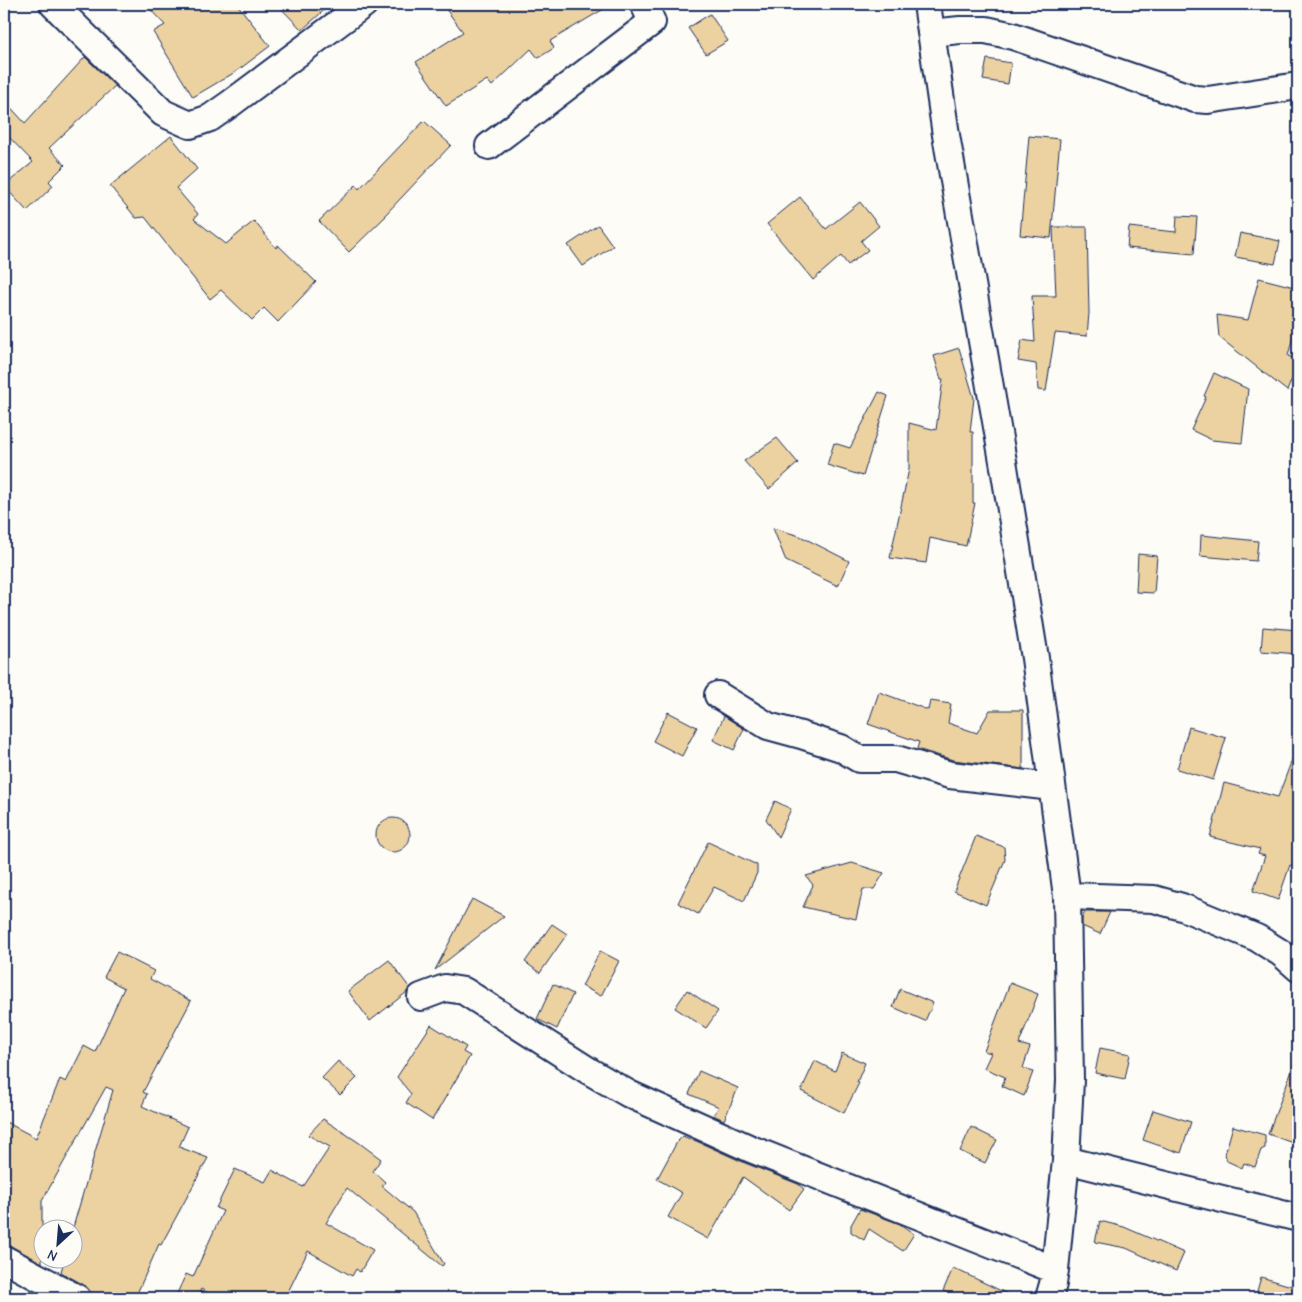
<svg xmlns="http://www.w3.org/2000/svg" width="1302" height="1302" font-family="'Comic Neue',sans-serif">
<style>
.building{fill:#edd2a1;stroke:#1b2f5e}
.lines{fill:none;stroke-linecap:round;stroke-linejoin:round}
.minor-casing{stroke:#1b2f5e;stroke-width:30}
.minor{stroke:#fdfcf7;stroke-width:26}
</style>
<rect width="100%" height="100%" fill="#fdfcf7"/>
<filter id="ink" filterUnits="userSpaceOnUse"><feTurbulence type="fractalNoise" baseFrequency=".02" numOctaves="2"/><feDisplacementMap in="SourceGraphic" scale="10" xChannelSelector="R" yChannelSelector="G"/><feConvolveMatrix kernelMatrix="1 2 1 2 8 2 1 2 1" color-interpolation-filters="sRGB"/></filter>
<g filter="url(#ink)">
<path class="building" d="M145,4H237L270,46L237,71L193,97L153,32L165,25Z
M277,4H331L302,30Z
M442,4H612L550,41L554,48L538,58L531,49L492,86L487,80L446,106L416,62L463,32Z
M710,14L728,41L706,54L688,28Z
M85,57L115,86L49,148L65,165L49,181L53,186L27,211L4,186L33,162L4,132V100L25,123Z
M987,59L1011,63L1008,84L983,80Z
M424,121L451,145L385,215L386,216L349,252L319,221L356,185L359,189Z
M171,136L197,169L176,188L198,214L194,219L226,244L254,221L276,248L278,245L316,282L278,322L264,308L252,320L221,290L210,299L145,217L136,218L110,186Z
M1029,136L1060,139L1051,238L1020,235Z
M800,197L826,229L860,202L879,226L861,241L868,250L848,265L841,256L813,280L767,224Z
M1177,216L1197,217L1194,254L1127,248L1129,227L1176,232Z
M598,225L613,246L583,266L568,245Z
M1053,227H1087L1089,313L1087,336L1055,333L1046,391L1038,390L1036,364L1018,361L1022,340L1035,342L1032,296H1056Z
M1240,233L1280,241L1275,264L1235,257Z
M1259,278L1298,288V316L1288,356L1298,360V364L1287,391L1219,337L1217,315L1248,320Z
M959,348L974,398L970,432H973V503H975L966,546L930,538L926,563L890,558L909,469V423L936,430L943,379H941L934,356Z
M1214,373L1248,389L1242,443L1212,440L1191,430L1206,397L1204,396Z
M879,392L888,396L863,476L827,465L834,443L850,448Z
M777,438L798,463L769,489L744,461Z
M773,528L800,536L849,561L838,586L786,561Z
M1201,535L1258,541L1256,561L1200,556Z
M1138,554L1157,556L1154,593L1136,592Z
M1263,627L1298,630V654L1261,651Z
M879,692L928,710L930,701L951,704L948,723L977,733L990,710H1023V769L953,760L917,749L919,742L868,724Z
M668,712L697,727L682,756L653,741Z
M724,716L744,729L734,750L713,740Z
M1189,727L1226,738L1213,780L1177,769Z
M1296,749H1298V847L1292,866L1290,865L1278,900L1253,891L1265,856L1258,854L1260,849L1210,837L1224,783L1278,797Z
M775,801L791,809L778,837L766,819Z
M376 835a17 17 0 1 1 34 0a17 17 0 1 1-34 0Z
M976,836L1004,847L1005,860L986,905L954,891Z
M708,842L757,865V873L744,901L714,887L698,914L678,903Z
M852,863L884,873L874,889H863L856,919L803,907L813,885L806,876Z
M472,899L504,916L435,970Z
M1085,912H1110L1100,934L1082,926V918Z
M552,924L567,934L540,973L525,962Z
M600,951L619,961L601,996L582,986Z
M117,952L154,971L150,979L191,1001L143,1092L147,1094L142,1106L188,1127L179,1147L208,1158L161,1245L159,1244L135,1298H104L90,1292L84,1285L61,1272L64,1260H72V1231L113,1090L106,1087L42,1201V1263L11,1246L4,1244V1121L36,1138L60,1079L66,1082L84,1046L95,1052L124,988L104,977Z
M389,960L409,987L407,992L370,1021L348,991Z
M1010,983L1038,994L1019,1044L1030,1047L1023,1068L1033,1072L1024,1096L1002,1086L1005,1077L984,1068L991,1053L984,1051Z
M553,984L573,994L557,1029L537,1019Z
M900,989L933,1003L925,1021L893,1007Z
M687,990L718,1011L706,1028L675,1008Z
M431,1025L466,1047L463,1052L470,1056L432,1120L406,1103L411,1094L397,1077Z
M1100,1048L1130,1054L1125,1079L1095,1073Z
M842,1053L865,1063L857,1082L859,1083L844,1113L801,1091L815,1061L835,1071Z
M1296,1059H1298V1145L1268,1134Z
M338,1061L357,1078L340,1095L322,1078Z
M699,1071L738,1088L724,1120L713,1115L719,1107L689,1094Z
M1153,1110L1191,1122L1181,1153L1143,1140Z
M323,1119L358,1142L381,1159L373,1171L385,1182L382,1186L413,1212L444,1264L442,1266L347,1188L326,1223L373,1250L360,1272L356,1269L352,1276L308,1251L285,1298H218L201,1289L197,1298H175L186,1274L193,1277L223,1211L216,1208L235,1169L265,1182L272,1170L303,1187L330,1147L308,1135Z
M1233,1126L1265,1135V1148L1261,1150L1255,1167L1244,1163L1242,1168L1227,1161L1225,1154Z
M971,1127L997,1140L985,1163L960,1151Z
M683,1136L694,1141V1140L745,1163L798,1184L804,1189L789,1210L743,1177L708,1239L668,1217L682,1193L657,1179L677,1142Z
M860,1209L900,1224L914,1234L903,1251L869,1229L864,1240L851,1232V1225Z
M1100,1221L1124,1227L1184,1253L1176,1271L1126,1248L1095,1242Z
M953,1268L1016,1298H959L943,1291Z
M1261,1277L1298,1288V1298H1255Z"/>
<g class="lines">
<defs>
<path id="minor" d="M53,4L163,113L190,125L210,118L230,104L364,4
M927,4L946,135L1004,467L1035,658L1067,896L1070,1080L1066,1160L1055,1270L1053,1284L1049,1298
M931,33L960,30H986L1013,36L1195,99L1208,100L1298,86
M489,146L652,22L644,4
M718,695L768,726L801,735L841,748L859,759H896L950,775L1052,787
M1067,896L1154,899L1182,907L1257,938L1281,953L1298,968
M421,997L445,988L464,991L589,1071L629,1094L751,1149L1055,1270
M1066,1160L1298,1218
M4,1259L77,1298"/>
</defs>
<use href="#minor" class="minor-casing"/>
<use href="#minor" class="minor"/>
</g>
</g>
<rect width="1302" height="1302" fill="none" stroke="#fdfcf7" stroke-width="20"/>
<rect x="10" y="10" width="1282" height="1282" fill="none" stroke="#1b2f5e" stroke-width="2" filter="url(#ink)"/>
<g transform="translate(58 1244) rotate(206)"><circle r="24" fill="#fdfcf7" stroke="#a3aaba"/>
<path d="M0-4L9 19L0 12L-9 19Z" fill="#1b2f5e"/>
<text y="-8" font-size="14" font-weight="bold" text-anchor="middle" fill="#1b2f5e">N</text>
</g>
</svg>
